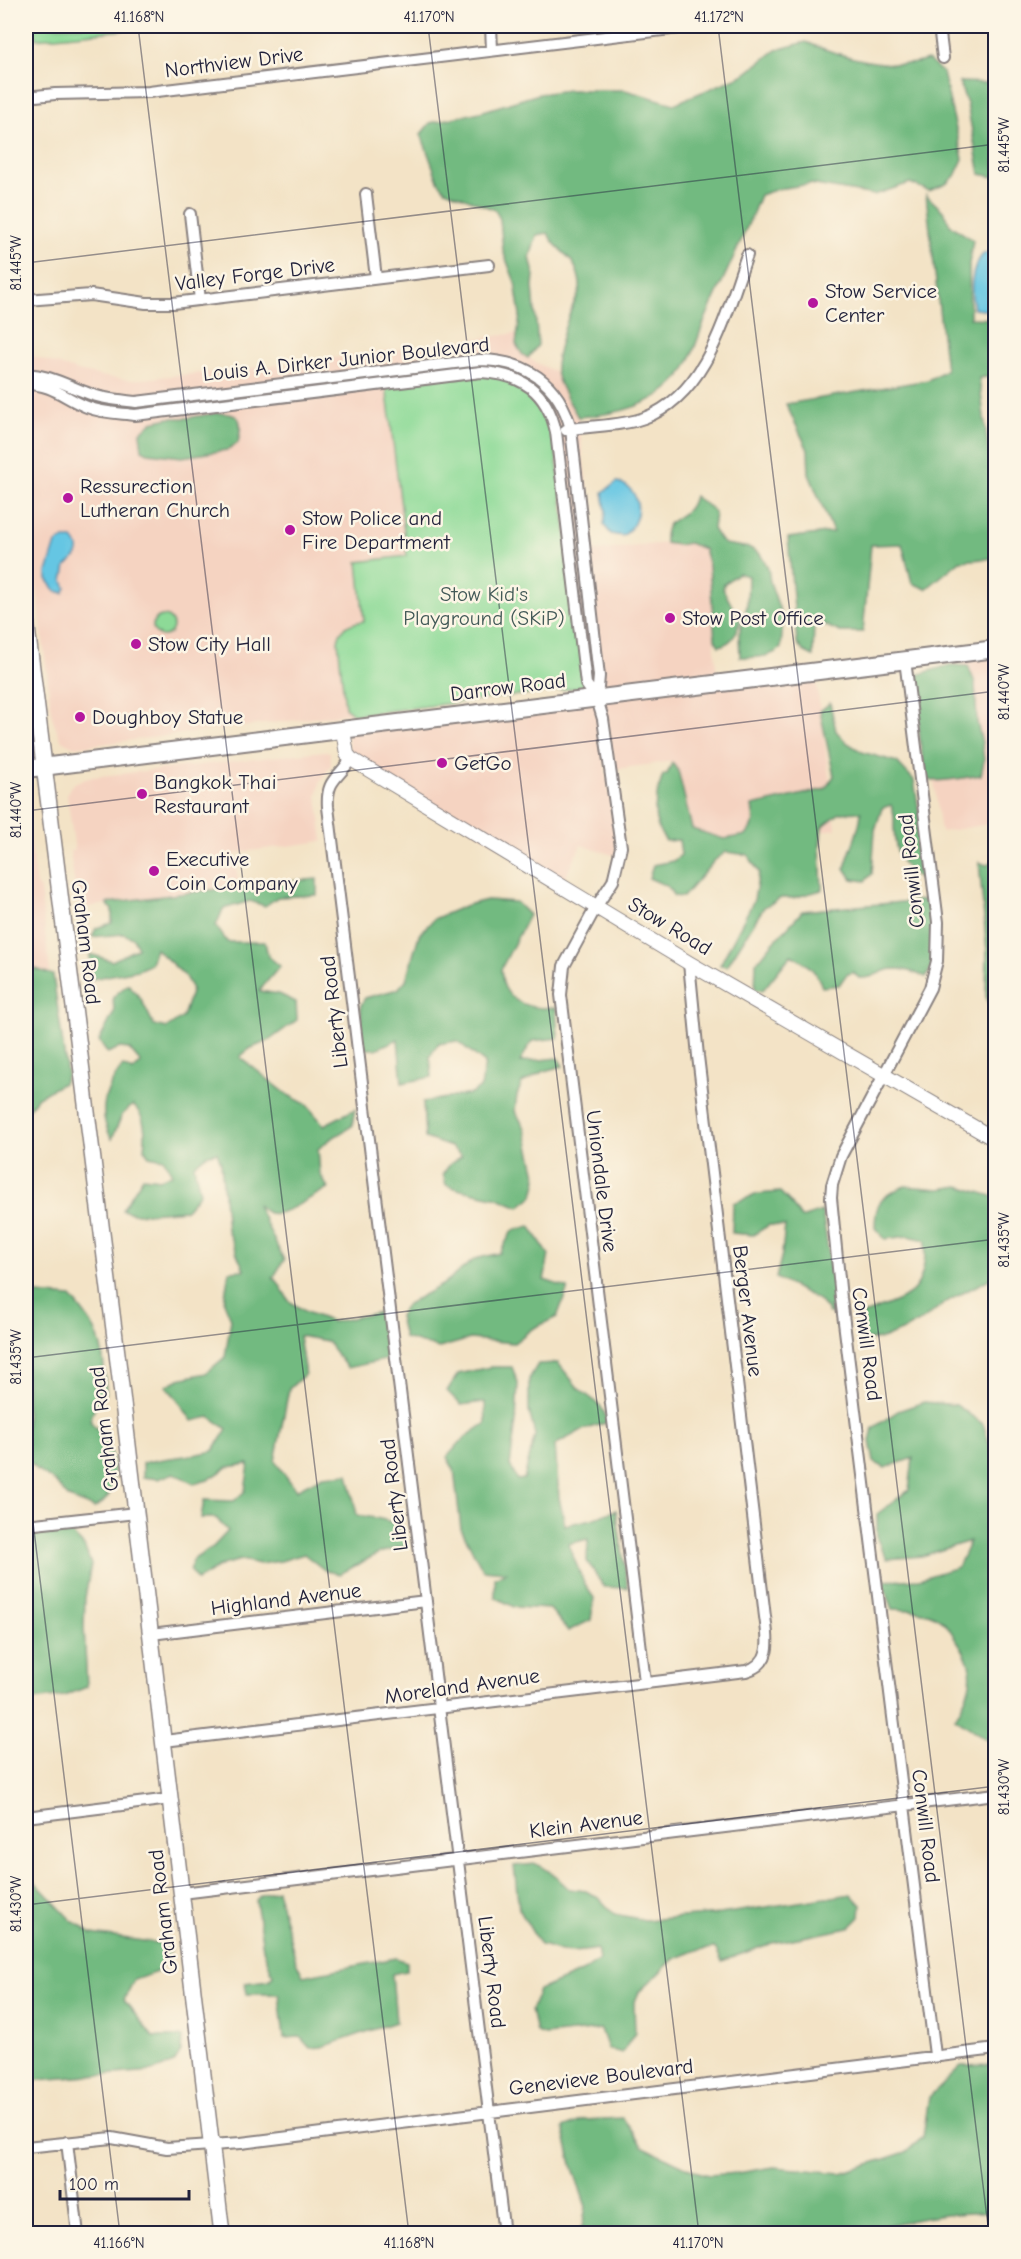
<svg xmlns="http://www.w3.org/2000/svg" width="1021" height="2259" font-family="'Comic Neue',sans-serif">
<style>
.built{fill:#f5d3c1}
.green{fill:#8dda97;stroke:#587e69;stroke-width:1.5}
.forest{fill:#72ba80;stroke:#4a6e5e;stroke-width:1.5}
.water{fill:#65c6e3;stroke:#44748f;stroke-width:1.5}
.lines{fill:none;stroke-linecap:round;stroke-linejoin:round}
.minor-casing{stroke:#8a8280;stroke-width:14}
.tertiary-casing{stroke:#8a8280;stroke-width:16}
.secondary-casing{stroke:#8a8280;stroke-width:18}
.primary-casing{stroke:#8a8280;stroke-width:20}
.minor{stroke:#fff;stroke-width:10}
.tertiary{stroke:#fff;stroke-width:14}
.secondary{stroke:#fff;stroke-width:15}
.primary{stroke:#fff;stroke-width:16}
.ticks{fill:none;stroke:#22223b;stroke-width:1.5;stroke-opacity:0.45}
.poi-dot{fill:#b5179e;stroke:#fcf5e5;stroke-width:2}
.labels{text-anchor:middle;stroke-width:5;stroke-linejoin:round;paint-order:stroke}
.street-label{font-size:21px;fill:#22223b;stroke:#fcf5e5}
.poi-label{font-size:21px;fill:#22223b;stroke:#fcf5e5;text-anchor:start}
.park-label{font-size:21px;fill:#425957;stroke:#fcf5e5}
.neatline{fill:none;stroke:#22223b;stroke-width:2}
.ticks-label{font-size:15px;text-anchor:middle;fill:#22223b}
</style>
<rect width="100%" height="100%" fill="#fcf5e5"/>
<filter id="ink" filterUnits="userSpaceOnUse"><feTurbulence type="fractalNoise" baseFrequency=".0167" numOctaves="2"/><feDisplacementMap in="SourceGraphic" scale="12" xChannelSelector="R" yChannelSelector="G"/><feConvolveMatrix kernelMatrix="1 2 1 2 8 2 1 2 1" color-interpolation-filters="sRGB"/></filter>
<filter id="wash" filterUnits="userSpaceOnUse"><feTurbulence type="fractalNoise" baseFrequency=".008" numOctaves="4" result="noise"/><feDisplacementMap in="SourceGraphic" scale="24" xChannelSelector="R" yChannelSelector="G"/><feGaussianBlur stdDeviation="1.35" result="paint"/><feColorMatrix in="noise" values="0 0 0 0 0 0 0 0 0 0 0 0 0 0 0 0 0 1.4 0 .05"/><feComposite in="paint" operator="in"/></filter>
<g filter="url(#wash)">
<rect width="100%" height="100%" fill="#f3e3c6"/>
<path class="built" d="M518,333L522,354L540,365L556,372L578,417L595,551L665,543L678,545L689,542L704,548L709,566L717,680L612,695L610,682L75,747L61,740L52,717L26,497V354L78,371L106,377L132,380L297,363Z
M995,649V823L941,832L932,765L975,758L962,654Z
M815,672L836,829L683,850L673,761L610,770L597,699Z
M595,701L615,830L616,856L581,845L562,884L351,757L347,733Z
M325,751L330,752L331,765L320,782L317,796L323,841L235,853L239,890L203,892L78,908L70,851L75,850L67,795L70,787L76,782L93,777Z
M26,809L36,885L40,889L50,972L26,977Z"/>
<path class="green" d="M34,26H143V28L36,39Z
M481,372L515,378L551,414L586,684L576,688L355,715L345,707L338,641C340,626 351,623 364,621L358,562L407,556L386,385Z
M153 626a10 10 0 1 1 20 0a10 10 0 1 1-20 0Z"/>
<path class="forest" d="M806,42C839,56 893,72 928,60L943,73L963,159L955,176L946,184L929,191L910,183L874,195L810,184L778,189L760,195C744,238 723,278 705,320C696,341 691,366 675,382C651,407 612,415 578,417C572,406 557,384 556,371C555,356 566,322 572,308C576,296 583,293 579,278C573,252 556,253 548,233L537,235L530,257L534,274L533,287L538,345L528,358L522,354L516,344L520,315L515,282L503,251L500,219L495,210L445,190L438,181L421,134L430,123L480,112L539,94L568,90H625L674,104L745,74L776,50Z
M959,82L995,83V177L980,174L967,104Z
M926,195L943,211L950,225L973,240L969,264L970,318L995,319V376L979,378L995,501V558L960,561L926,589L912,583L902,544L871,545L863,632H840L814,620L813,656L803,651L797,643L788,538L833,532L809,474L808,450L786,404L928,380L946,370Z
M216,413C242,413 243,419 238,443L227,450L182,457L148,453L142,450L140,433L152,422L169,418H187Z
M694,496L712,509L715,513L713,529L720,540L725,544L750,548L760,554L768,568L770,582L783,619L781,648C771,658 753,658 740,657L739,634L747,606L748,576L738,573L724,584L723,589L740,621C736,634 733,643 719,646L715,639L709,566L704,549L689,543L678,545L665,543C663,511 687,525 694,496Z
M950,665L968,666L975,683L977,722L982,743L984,761L981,775C966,777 940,783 927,780L920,743L916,675Z
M830,703L836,731L846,742L862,752L897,762L914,780L928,869L923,880C900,868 895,854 894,828C894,818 895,814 891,805L882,808L875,830L872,874L865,881L852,879L845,868C850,848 860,832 861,812L840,813L822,827L820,846L822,890L793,898H781L764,907L727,966L720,965L754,900L759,872L748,855L726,852L715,860L683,897L674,896L667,886L649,878L653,865L673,861L681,855L679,840L666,841C649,821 655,798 663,775L667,774L672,763L678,770L692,829L724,839L747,835L754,821L752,806L825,789L834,776L820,711Z
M995,860V1017L992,1013L986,996L987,951L979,862L986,865Z
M317,879V895L278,897L265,906L250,901L223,909L216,926L227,942H265L268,956L280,966L259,991L279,994L296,1002L297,1020L268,1041L249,1049L240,1057L288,1095L306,1104L324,1125L355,1109L352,1126L329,1140L318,1149L320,1174L328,1188C314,1195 284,1217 269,1213C265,1212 260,1206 257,1205L284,1260L273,1278L278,1282L289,1301L306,1312L333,1322L384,1311L388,1323L389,1359L347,1368L327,1341L299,1336L305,1374L289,1389L275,1461L296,1490L323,1476L348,1474L357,1515C382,1520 400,1516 407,1545L379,1553L340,1574L326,1571L304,1554L281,1561L260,1564L241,1560L222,1565L197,1580L189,1570L194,1559L213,1547L228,1531L216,1518H201L204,1500L234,1501L245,1491L249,1464L228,1467L208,1480L194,1484L174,1473L158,1479L143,1477V1463C166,1457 190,1457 213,1451L227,1429L210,1417L192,1421L178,1400L166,1386L179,1379L206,1373L225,1357L231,1319L224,1302L229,1271L244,1270L227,1230L221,1163L217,1152L206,1155L194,1165L200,1193L186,1210L137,1214L122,1210L143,1177L160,1179L172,1174L164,1159L149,1156L144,1149C146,1133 146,1117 133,1105L122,1115L112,1139C96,1113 105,1088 123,1066L133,1071L141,1063L129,1049L120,1048L107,1053L99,1041L114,1012L113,997L128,984L141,999L154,1025L167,1028L183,1017L192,989L184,975L155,948L151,964L138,970L92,979L90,972V954L112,961L138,948L133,938L124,934L92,937L96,928L112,923V910L107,903L258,884Z
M487,900L516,902L529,915L501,969C502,975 502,983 505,988C515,1007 537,1009 556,1008L558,1038L532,1041L520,1062L558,1058L563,1066L544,1071L522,1083L517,1095L515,1111L525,1128L537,1179L533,1196L519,1207L498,1198L461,1190L446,1185L443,1174L450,1164L462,1156L451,1147L425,1138L423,1102L471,1094L481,1087L485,1063L457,1041L438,1044L430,1056L432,1077L402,1083L398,1039L376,1049H361V1005L365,998L398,989L406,980L419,935L434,919L467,905Z
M924,900L932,902C934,923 940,960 926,977C913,972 902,967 887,970C874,974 875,978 859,978L853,972L846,975L839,985L822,987C817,971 807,963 791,955L763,990H755L756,962C763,957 766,950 772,944C782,932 793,923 802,911Z
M36,969L53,975L67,1074L63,1083L38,1097L26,1112V970Z
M905,1186L939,1189L959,1186L995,1197V1276L944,1303L924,1319L904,1330L881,1339L859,1340L863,1314C912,1296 924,1296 926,1240L908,1236L885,1239L875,1228C875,1201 881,1196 905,1186Z
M780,1192L791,1203L801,1218L822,1211L838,1313H829L819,1300L776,1278L782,1254L785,1226L769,1225L753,1235L732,1233L733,1203L758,1194Z
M530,1226L549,1255L544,1280L568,1288L557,1317L532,1329L514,1343L470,1339L439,1348L404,1338L399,1316L407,1304L442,1285L475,1259L500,1253L512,1231Z
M26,1293L71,1297C104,1335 102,1344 106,1392L95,1407L90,1421C95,1427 102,1433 106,1439C117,1460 119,1498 94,1508L69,1498L55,1482L37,1470L26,1458Z
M558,1363L579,1389L600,1405L609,1422L582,1430L555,1445L559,1498L565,1525L592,1519L616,1510L628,1588L604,1587L587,1561L588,1539L568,1544L585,1585L594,1598L591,1620L568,1631L550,1609L514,1607L495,1597V1578L506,1572L483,1570L461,1529L454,1470L447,1457L464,1438L486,1423L485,1402L461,1405L447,1391L458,1374L490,1367H512L518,1383L516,1421L510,1465L517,1480L524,1479L535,1435L529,1411V1379L538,1364Z
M924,1402L956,1405L983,1424L995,1461V1745L955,1718C974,1685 978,1669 954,1636C951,1632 947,1624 943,1621C930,1610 909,1610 893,1609L882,1581L919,1579L958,1567L970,1541L922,1556L887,1559L877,1539V1514L909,1490L913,1458L885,1468L874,1462L870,1441L873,1428L898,1411Z
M55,1531L70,1532L84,1546L91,1564L85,1598L84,1627L87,1687L64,1696L26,1701V1533Z
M536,1864L552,1873L569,1889L586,1891L600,1899L614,1914L645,1920L720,1914L851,1894L861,1905L860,1917L849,1928L772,1943L722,1961L715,1948L697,1950L674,1959L639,1992L634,2004L635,2033L622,2053L608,2049L601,2029L545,2035L536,2032L531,2010L539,1990L584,1971L599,1960L597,1949C586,1951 575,1953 563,1951C555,1950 549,1946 540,1945L519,1909L514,1866Z
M26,1876L31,1878L71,1920L92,1934L159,1943L170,1951L157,1972L134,1980L124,2000L153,2037H182L181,2052L174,2063L153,2071L26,2081Z
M277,1890L296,1961L303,1976L396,1958L407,1962V1971L392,1974L396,2022L322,2047L310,2048L300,2037L284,2038L279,1994H247L245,1983L269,1980L273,1975L263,1949L256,1900L261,1895Z
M995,2065V2213C948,2211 898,2222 852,2234L574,2233L582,2227L586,2207L573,2168L563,2128L584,2120L623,2118L642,2146L694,2171L709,2175L738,2173L774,2167L841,2173L906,2152L923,2137L929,2097L961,2066Z"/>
<path class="water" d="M990,252L995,255L996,306L994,311L974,309C970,289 970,270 983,254Z
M617,482C643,488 644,523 622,536L611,534L604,525L606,511L603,492Z
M64,539H73C84,551 76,558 66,566L63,581L66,588L63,593L56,591L47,579V572L56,543Z"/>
</g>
<g filter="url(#ink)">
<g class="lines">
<defs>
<path id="minor" d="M491,26L492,50
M939,26L943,58
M26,97L55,94L149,92L696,26
M366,194L376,278
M190,214L200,300
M26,300L91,295L146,303H173L489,265
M26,374C48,375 64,384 85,392C101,399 119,400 136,402L479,360C525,360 559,382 571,429L599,676L597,699
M26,384C53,384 64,398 87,407C102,413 119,413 135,415L481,372C522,374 547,391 556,432L586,684L597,699L603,719L621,847L613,881L596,907L564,966L561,995L645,1682
M566,430C591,425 619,427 644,418C708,394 726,313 747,255
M905,660L938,922L937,961L930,988L841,1156L832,1185L831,1198L841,1298L935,2055
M351,759C338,779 326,779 328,807L504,2234
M26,1525L136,1513
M151,1634L426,1601
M164,1741L746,1671C777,1662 766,1632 764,1608L698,1056L689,963
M26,1817L170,1799
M182,1893L996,1794
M67,2142L78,2234
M26,2147L112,2138L167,2148L241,2143L996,2049"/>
<path id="tertiary" d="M343,731L347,754L351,759L689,963L996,1140"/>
<path id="secondary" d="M26,620L120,1378L222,2234"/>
<path id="primary" d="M26,769L996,649"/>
</defs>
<use href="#minor" class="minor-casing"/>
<use href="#tertiary" class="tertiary-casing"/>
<use href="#secondary" class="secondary-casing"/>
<use href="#primary" class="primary-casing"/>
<use href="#minor" class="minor"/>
<use href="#tertiary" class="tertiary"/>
<use href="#secondary" class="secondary"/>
<use href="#primary" class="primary"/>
</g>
</g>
<path class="ticks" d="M138,26L409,2234M428,26L699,2234M718,26L989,2234M26,263L996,144M26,811L996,691M26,1358L996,1239M26,1465L120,2234M26,1905L996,1786"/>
<g class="poi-dot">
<circle cx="813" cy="303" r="6"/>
<circle cx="68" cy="498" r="6"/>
<circle cx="290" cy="530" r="6"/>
<circle cx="670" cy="618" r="6"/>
<circle cx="136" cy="644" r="6"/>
<circle cx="80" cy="717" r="6"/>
<circle cx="442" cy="763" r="6"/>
<circle cx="142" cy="794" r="6"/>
<circle cx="154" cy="871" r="6"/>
</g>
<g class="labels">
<g class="street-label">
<text transform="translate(234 62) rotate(-7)" y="7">Northview Drive</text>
<text transform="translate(255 274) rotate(-7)" y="7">Valley Forge Drive</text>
<text transform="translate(346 359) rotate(-6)" y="7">Louis A. Dirker Junior Boulevard</text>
<text transform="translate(508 687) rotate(-7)" y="7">Darrow Road</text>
<text transform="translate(911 871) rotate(-96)" y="7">Conwill Road</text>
<text transform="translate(670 926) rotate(31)" y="7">Stow Road</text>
<text transform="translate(86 942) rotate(83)" y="7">Graham Road</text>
<text transform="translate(334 1012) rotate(-97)" y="7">Liberty Road</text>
<text transform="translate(602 1181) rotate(83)" y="7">Uniondale Drive</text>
<text transform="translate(748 1311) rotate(83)" y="7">Berger Avenue</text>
<text transform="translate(867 1344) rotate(82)" y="7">Conwill Road</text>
<text transform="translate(104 1429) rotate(-97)" y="7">Graham Road</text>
<text transform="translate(394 1495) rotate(-97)" y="7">Liberty Road</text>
<text transform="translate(286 1599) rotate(-7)" y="7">Highland Avenue</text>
<text transform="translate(462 1686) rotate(-8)" y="7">Moreland Avenue</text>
<text transform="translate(586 1824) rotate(-7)" y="7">Klein Avenue</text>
<text transform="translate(926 1826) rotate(83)" y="7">Conwill Road</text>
<text transform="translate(163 1912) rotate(-97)" y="7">Graham Road</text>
<text transform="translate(492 1972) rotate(83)" y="7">Liberty Road</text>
<text transform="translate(601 2077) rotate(-7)" y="7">Genevieve Boulevard</text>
</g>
<g class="poi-label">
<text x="825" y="298">Stow Service<tspan x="825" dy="24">Center</tspan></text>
<text x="80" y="493">Ressurection<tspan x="80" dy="24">Lutheran Church</tspan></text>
<text x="302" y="525">Stow Police and<tspan x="302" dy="24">Fire Department</tspan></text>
<text x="682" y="625">Stow Post Office</text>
<text x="148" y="651">Stow City Hall</text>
<text x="92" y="724">Doughboy Statue</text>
<text x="454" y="770">GetGo</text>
<text x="154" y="789">Bangkok Thai<tspan x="154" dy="24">Restaurant</tspan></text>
<text x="166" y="866">Executive<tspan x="166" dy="24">Coin Company</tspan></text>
</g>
<g class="park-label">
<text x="484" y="601">Stow Kid's<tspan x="484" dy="24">Playground (SKiP)</tspan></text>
</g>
</g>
<rect width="1021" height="2259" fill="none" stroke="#fcf5e5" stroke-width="66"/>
<path d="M60 2190v9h129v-9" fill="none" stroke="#22223b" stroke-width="3"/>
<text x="69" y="2190" font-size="18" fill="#22223b" stroke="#fcf5e5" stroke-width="4.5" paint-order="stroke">100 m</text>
<rect x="33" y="33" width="955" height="2193" class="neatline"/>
<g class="ticks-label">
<text x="139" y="22">41.168°N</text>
<text x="429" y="22">41.170°N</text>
<text x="719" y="22">41.172°N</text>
<text transform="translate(1004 145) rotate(-90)" y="5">81.445°W</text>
<text transform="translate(16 263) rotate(-90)" y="5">81.445°W</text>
<text transform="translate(1004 692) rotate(-90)" y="5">81.440°W</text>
<text transform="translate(16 810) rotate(-90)" y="5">81.440°W</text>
<text transform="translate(1004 1240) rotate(-90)" y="5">81.435°W</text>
<text transform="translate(16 1357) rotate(-90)" y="5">81.435°W</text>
<text transform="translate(1004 1787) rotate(-90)" y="5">81.430°W</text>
<text transform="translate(16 1904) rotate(-90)" y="5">81.430°W</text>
<text x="119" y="2248">41.166°N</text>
<text x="409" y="2248">41.168°N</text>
<text x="698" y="2248">41.170°N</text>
</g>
</svg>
